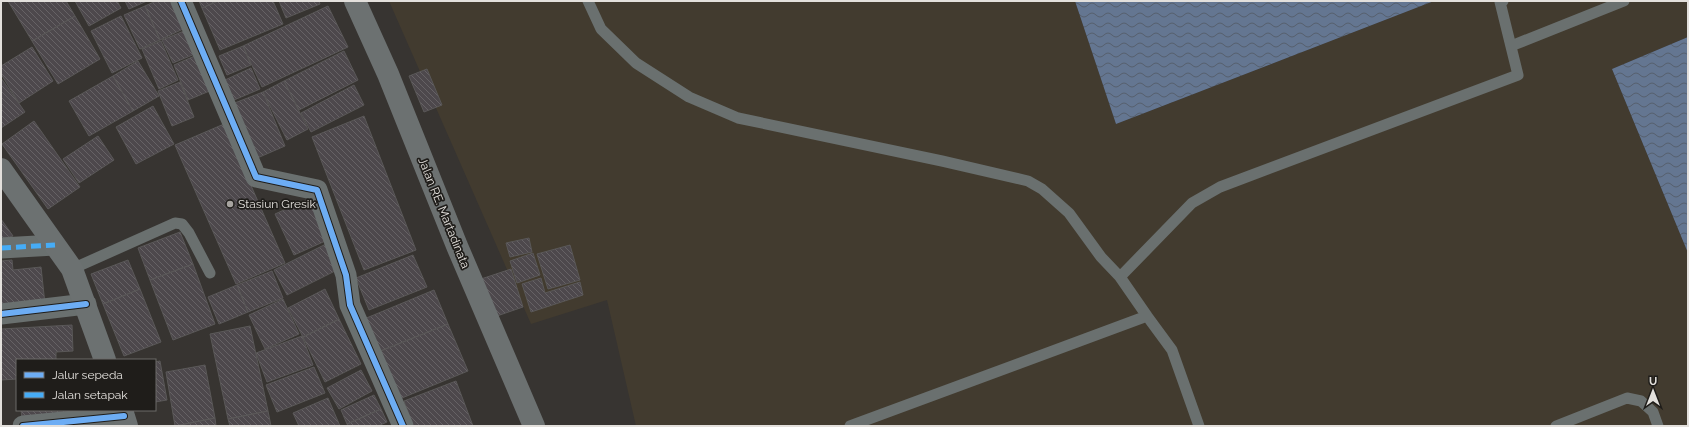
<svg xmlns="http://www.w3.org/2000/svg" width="1689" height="427" font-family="Raleway,sans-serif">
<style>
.built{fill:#423b2f}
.water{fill:url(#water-waves)}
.building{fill:url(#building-back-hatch);stroke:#5a5858}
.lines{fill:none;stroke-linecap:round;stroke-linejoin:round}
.service{stroke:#6a706f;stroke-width:11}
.minor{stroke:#6a706f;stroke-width:21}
.secondary{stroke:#6c7171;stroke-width:22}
.quiet{stroke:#46acf6;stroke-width:5;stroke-dasharray:10 5;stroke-linecap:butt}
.cycleway-casing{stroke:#1f1d1a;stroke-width:8}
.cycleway{stroke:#6dadf4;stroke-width:6}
.poi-dot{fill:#a7a4a0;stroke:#1f1d1a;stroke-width:1.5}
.labels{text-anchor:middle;stroke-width:3.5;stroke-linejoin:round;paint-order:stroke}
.poi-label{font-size:12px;fill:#e3e0dc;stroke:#1f1d1a;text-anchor:start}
.street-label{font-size:12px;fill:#e3e0dc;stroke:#1f1d1a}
</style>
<defs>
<pattern id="water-waves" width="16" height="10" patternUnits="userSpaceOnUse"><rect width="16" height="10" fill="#647691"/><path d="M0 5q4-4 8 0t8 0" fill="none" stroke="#565f6d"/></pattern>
<pattern id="building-back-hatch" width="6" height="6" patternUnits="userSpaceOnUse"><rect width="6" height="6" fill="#4d484c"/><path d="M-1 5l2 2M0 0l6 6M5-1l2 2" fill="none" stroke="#666265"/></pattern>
</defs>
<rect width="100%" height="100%" fill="#373431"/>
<path class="built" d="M389,1H1075L1116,124L1434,1H1688V37L1612,69L1688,253V426H636L607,300L531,324Z"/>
<path class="water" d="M1075,1H1434L1116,124Z
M1688,37V253L1612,69Z"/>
<path class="building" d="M8,1H66L75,16L32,41Z
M75,1H117L121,8L89,26Z
M125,1H147L129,9Z
M156,1H170L183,29L160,40L145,6Z
M199,1H218L202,8Z
M218,1H273L283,24L220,50L202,8Z
M279,1H319L320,4L286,18Z
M145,6L160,40L140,49L124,15Z
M328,6L348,47L262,87L243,46Z
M75,16L100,59L58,84L32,41Z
M121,16L142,58L112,73L91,31Z
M184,31L195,54L173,63L162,40Z
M161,41L178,80L159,89L142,49Z
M243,46L251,65L227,75L219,56Z
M32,47L53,81L19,103L1,74V66Z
M344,51L358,80L299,110L284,81Z
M197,55L212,90L188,100L174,65Z
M138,61L159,96L133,111L113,76Z
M251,68L260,89L234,100L225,80Z
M427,69L442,105L424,112L409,76Z
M113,76L133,111L89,136L69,101Z
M1,78L25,112L1,128Z
M284,81L308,129L287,140L263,92Z
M180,82L194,117L172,126L158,91Z
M354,85L364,105L311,132L301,113Z
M263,92L285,146L255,159L232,104Z
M153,106L174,144L136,164L116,127Z
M364,116L416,250L364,270L312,137Z
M34,121L80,187L48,209L2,144Z
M224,124L285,263L236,284L175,145Z
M98,136L114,160L79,183L63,159Z
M313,197L332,238L294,255L275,214Z
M1,219L13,236L1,239Z
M180,232L193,264L150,280L138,248Z
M529,238L532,252L510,257L506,243Z
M326,244L339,269L287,295L274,270Z
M570,245L580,280L548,289L537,254Z
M533,253L540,275L517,283L510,261Z
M413,255L427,287L369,310L356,278Z
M12,260L13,270L41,267L45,304L1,309V261Z
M128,260L140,289L103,304L91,274Z
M193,264L215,324L173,340L150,280Z
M511,269L523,307L494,317L481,279Z
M272,271L283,298L248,312L237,285Z
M541,278L545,293L580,282L583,295L531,312L522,284Z
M237,285L248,312L219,324L208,297Z
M140,289L161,342L124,356L103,304Z
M325,289L339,319L303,337L288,308Z
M434,290L448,324L378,352L364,319Z
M283,299L299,334L265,349L249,315Z
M339,319L361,364L325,382L303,337Z
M448,324L468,371L397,400L378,352Z
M72,325L73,351L56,352V360H17V379L1,380V329Z
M250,326L268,411L228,419L210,334Z
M302,336L313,365L267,382L256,353Z
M160,361L167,400L155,402V362Z
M205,365L215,418L175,426L166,372Z
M314,367L325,393L277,412L266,385Z
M361,370L372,391L339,409L327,388Z
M456,381L473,426H413L404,401Z
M374,395L381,409L347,424L341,410Z
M328,398L340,426H299L293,413Z
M381,409L387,422L378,426H348L347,424Z
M21,410H98L23,426Z
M268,411L271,426H230L228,419Z
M215,418L216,426H175Z"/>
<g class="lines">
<path class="service" d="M588,1L601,29L636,63L689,97L738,118L942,161L1028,181L1042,189L1069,213L1101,257L1120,277L1147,316
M1511,46L1624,1
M72,269L175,223L182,224L189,233L210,273
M1120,277L1192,203L1220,187L1518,75L1500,2L1503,1
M850,426L1147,316L1172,350L1199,426
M1556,426L1627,398L1641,401L1653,412L1658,426"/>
<path class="minor" d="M181,1L256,177L317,190L346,275L350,305L403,426
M1,248L55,245
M1,314L86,304
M23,426L124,416"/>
<path class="secondary" d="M355,1L388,74L457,246L534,426
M1,169L72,269L105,360
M122,410L127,426"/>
<path class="quiet" d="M1,248L55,245"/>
<defs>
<path id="cycleway" d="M181,1L256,177L317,190L346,275L350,305L403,426
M1,314L86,304
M23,426L124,416"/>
</defs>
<use href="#cycleway" class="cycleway-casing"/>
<use href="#cycleway" class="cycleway"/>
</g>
<circle class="poi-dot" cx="230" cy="204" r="4"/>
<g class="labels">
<g class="poi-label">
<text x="238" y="208">Stasiun Gresik</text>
</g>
<g class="street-label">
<text transform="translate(444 213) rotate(68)" y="4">Jalan RE. Martadinata</text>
</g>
</g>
<rect width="1689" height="427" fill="none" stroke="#e3e0dc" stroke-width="4"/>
<rect x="16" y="359" width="140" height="52" fill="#1f1d1a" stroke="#6d6b68"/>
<rect x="24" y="372" width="20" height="6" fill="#6dadf4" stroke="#6d6b68"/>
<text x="52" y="379" font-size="12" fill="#e3e0dc">Jalur sepeda</text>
<rect x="24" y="392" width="20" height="6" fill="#46acf6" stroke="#6d6b68"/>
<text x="52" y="399" font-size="12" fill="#e3e0dc">Jalan setapak</text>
<g transform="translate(1653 391)" stroke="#1f1d1a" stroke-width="3" paint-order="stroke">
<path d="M0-3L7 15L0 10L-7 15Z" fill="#e3e0dc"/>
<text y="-6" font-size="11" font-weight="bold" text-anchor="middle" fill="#e3e0dc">U</text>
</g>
</svg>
